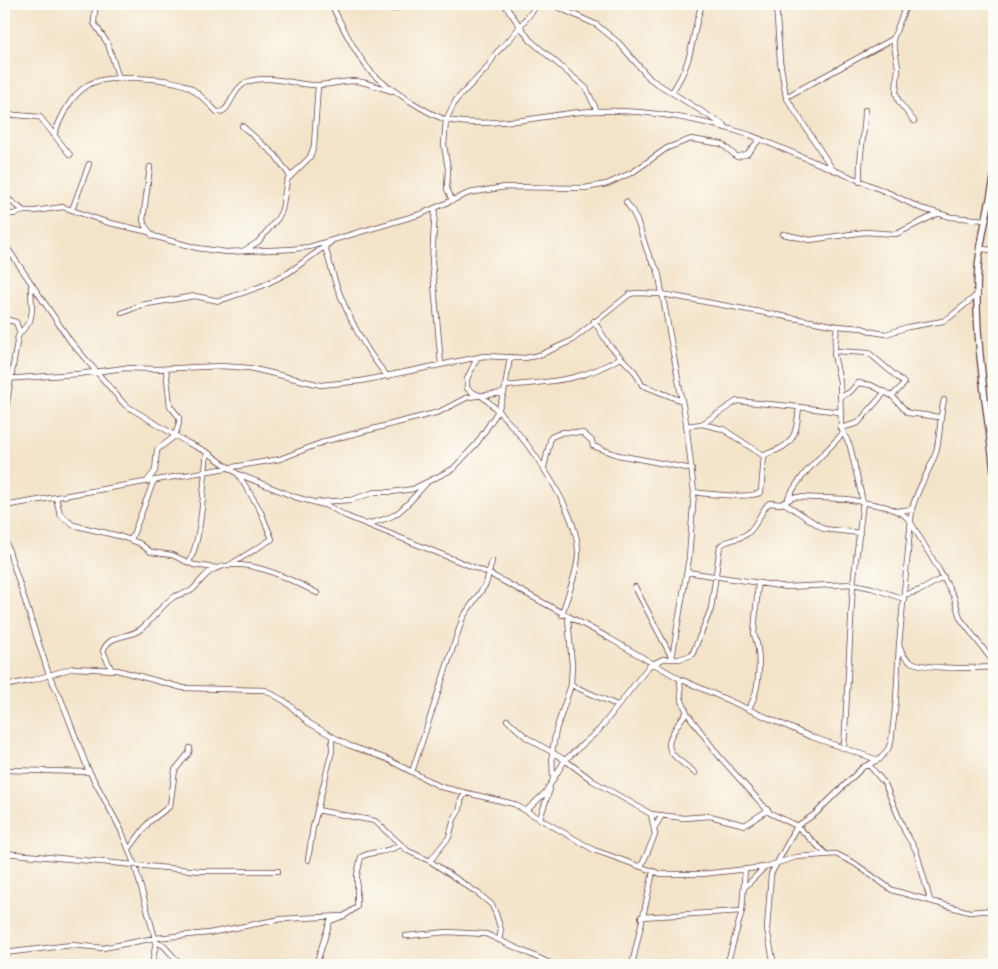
<svg xmlns="http://www.w3.org/2000/svg" width="998" height="969" font-family="Alegreya,serif">
<style>
.lines{fill:none;stroke-linecap:round;stroke-linejoin:round}
.minor-casing{stroke:#633d43;stroke-width:6}
.tertiary-casing{stroke:#633d43;stroke-width:8}
.minor{stroke:#fff;stroke-width:4.5}
.tertiary{stroke:#fff;stroke-width:5.5}
</style>
<rect width="100%" height="100%" fill="#fdfcf7"/>
<filter id="ink" filterUnits="userSpaceOnUse"><feTurbulence type="fractalNoise" baseFrequency=".02" numOctaves="2"/><feDisplacementMap in="SourceGraphic" scale="10" xChannelSelector="R" yChannelSelector="G"/><feConvolveMatrix kernelMatrix="1 2 1 2 8 2 1 2 1" color-interpolation-filters="sRGB"/></filter>
<filter id="wash" filterUnits="userSpaceOnUse"><feTurbulence type="fractalNoise" baseFrequency=".0096" numOctaves="4" result="noise"/><feDisplacementMap in="SourceGraphic" scale="20" xChannelSelector="R" yChannelSelector="G"/><feGaussianBlur stdDeviation="1.12" result="paint"/><feColorMatrix in="noise" values="0 0 0 0 0 0 0 0 0 0 0 0 0 0 0 0 0 1.4 0 .05"/><feComposite in="paint" operator="in"/></filter>
<g filter="url(#wash)">
<rect width="100%" height="100%" fill="#f3e4c9"/>
</g>
<g filter="url(#ink)">
<g class="lines">
<defs>
<path id="minor" d="M92,4L95,10L94,23L108,44L119,79
M331,4C343,27 354,52 371,72C383,85 430,116 448,120C467,124 492,123 512,121C541,119 569,111 598,111C649,109 702,120 750,135L889,193L920,208L951,217L986,220
M366,4L394,9L410,4
M504,4L530,40L586,88L597,111
M551,4L597,25L619,43L650,79L725,126
M776,4L780,61L786,97L833,170
M893,39L898,67L896,93L899,102L914,121
M672,92C695,58 690,39 702,4
M786,97L893,39L905,8L920,4
M4,114L40,117L70,155
M242,126L275,155L290,176
M54,135C61,117 70,96 88,85C105,74 171,77 189,87C200,94 208,103 217,112C233,114 229,84 254,80C273,76 294,84 312,85C327,86 341,81 355,81C367,82 380,88 392,91
M150,167L143,220L145,226L153,236L197,248L226,252L292,249L309,247L421,214L469,193L505,187L585,188L607,184L633,172L667,148L691,139L722,144L737,157L747,154L760,139
M860,182C858,158 865,134 865,110
M4,196L24,211H35L63,207L106,222L149,232
M452,200L447,189L448,169L444,145L446,120L456,100L487,68L496,53L510,39L538,4
M626,202C639,218 641,235 648,253C650,259 655,265 658,271L686,422L694,492L689,558L672,658
M435,209L432,262L441,364
M72,210L89,164
M4,214H14L24,211
M783,234L810,240L865,232L896,234L937,214
M4,243L71,342L125,405L186,442L207,452L238,474L295,497L328,506L346,516L488,573L607,637L680,679L809,736L878,760
M325,247C330,262 333,278 339,292C351,322 367,353 388,377
M981,249L994,250
M243,251L258,242L278,218L282,210L287,180L310,157L314,146L318,85
M122,313L141,305L195,296L219,301L262,286L288,273L331,242
M4,319L16,322L20,333
M594,321L609,345L635,372L642,385L682,401
M837,326L834,355L840,382L841,428L850,446L863,502L853,584L844,748
M835,351L869,353L903,382L904,384L892,396
M477,358L467,379V388C472,394 477,393 483,397C489,402 495,408 500,413C529,442 580,514 578,555C577,575 567,595 562,615
M4,379L78,374L125,368L157,369L221,366L250,368L321,385L361,381L484,356L525,358L540,355L571,341L630,294L636,293L662,294L837,326L862,328L873,332L886,334L908,327L943,321L950,317L978,294
M506,386C551,381 580,382 620,358
M840,397L850,392L858,383L871,385L892,396L908,413L939,417
M944,400C939,418 941,438 935,455C928,474 917,489 912,509L899,645C901,651 903,657 909,661C925,670 976,668 994,667
M988,417L994,419
M4,420L18,336L30,321L32,311L31,287
M686,426L702,424L737,401L799,407
M841,428L858,423L885,392
M764,456C768,452 773,452 779,449C797,441 797,425 799,407L840,412
M544,467L551,437L563,432L583,433L592,441L593,446L618,455L692,469
M147,481L155,471L157,450L175,436L179,423V417L170,406L166,369
M694,492C706,494 753,499 761,492L764,456L723,429L702,424
M56,498L60,514L73,525L119,536L139,543L151,552L172,555L194,565L217,568
M788,498C804,469 822,457 843,433
M319,502L351,500L375,492H392L413,489L453,469L477,443L498,411L504,393L510,357
M784,503L824,529L860,533
M4,506L280,459L326,441L439,412L468,397L504,393
M897,511L912,509
M367,524C376,521 386,520 394,515C404,510 417,493 426,484
M4,536L49,675L61,699L87,767L121,830L135,866L156,942L152,965
M131,540L154,480
M189,562C203,537 203,483 207,452
M228,566L272,539L260,510L238,474
M687,572L786,587L853,584L872,588L904,599
M635,587L672,658
M904,595L921,590L944,577
M111,669L103,651C110,633 128,639 141,629C153,620 162,604 174,597C179,593 187,594 192,590C199,584 203,576 211,571C241,553 290,579 317,593
M680,679L681,698L687,713L719,756L770,813L797,826L825,853
M571,685L617,705
M4,686L33,680L73,668L117,670L183,688L265,690L286,702L309,723L348,745L387,759L441,787L514,804L594,850L661,874H702L765,867L796,857L836,854L854,863L892,890L969,912L994,910
M749,708C760,691 762,654 754,634L758,584
M687,713C681,718 679,723 675,729C659,754 679,758 695,773
M507,720L526,737L565,760L593,781L651,814L655,835L641,867
M869,765L885,784L905,832L916,850L930,900
M4,770L89,772
M412,772L463,617L486,584L492,561
M553,779L552,753L556,730L571,685L572,665L568,618
M317,810L375,821L408,851L430,861L479,894L492,905L496,914L501,930L499,940
M527,810L545,793L565,760L599,730L649,666L663,659H679L692,655L711,609L720,546C727,539 740,540 748,533C758,524 760,512 769,503L781,504L794,497L847,499L887,507L903,514L910,521L939,570L954,597L960,618L994,663
M651,814L684,818L710,816L745,825L768,810
M540,818L550,789
M655,827L662,815
M129,849L149,822L170,806L175,770L189,753L190,748
M4,853L200,871H278
M308,860L313,827L332,751V736
M430,861L449,837L454,819L460,809L461,800L465,794
M745,887L765,867
M641,917L742,911
M406,936L447,932L486,934L554,965
M156,942L164,946L181,965
M4,953L72,945L103,948L155,938L209,933L281,919L344,916
M316,965L330,921L344,916L357,907V875L361,857C372,850 386,854 400,845
M632,965L653,872
M727,965L742,911L745,869
M774,965L767,929L771,874L797,826L815,814L863,767L880,759L888,749L891,742L896,701L899,645"/>
<path id="tertiary" d="M994,178C989,208 980,239 978,269C973,333 987,407 994,471"/>
</defs>
<use href="#minor" class="minor-casing"/>
<use href="#tertiary" class="tertiary-casing"/>
<use href="#minor" class="minor"/>
<use href="#tertiary" class="tertiary"/>
</g>
</g>
<rect width="998" height="969" fill="none" stroke="#fdfcf7" stroke-width="20"/>
</svg>
